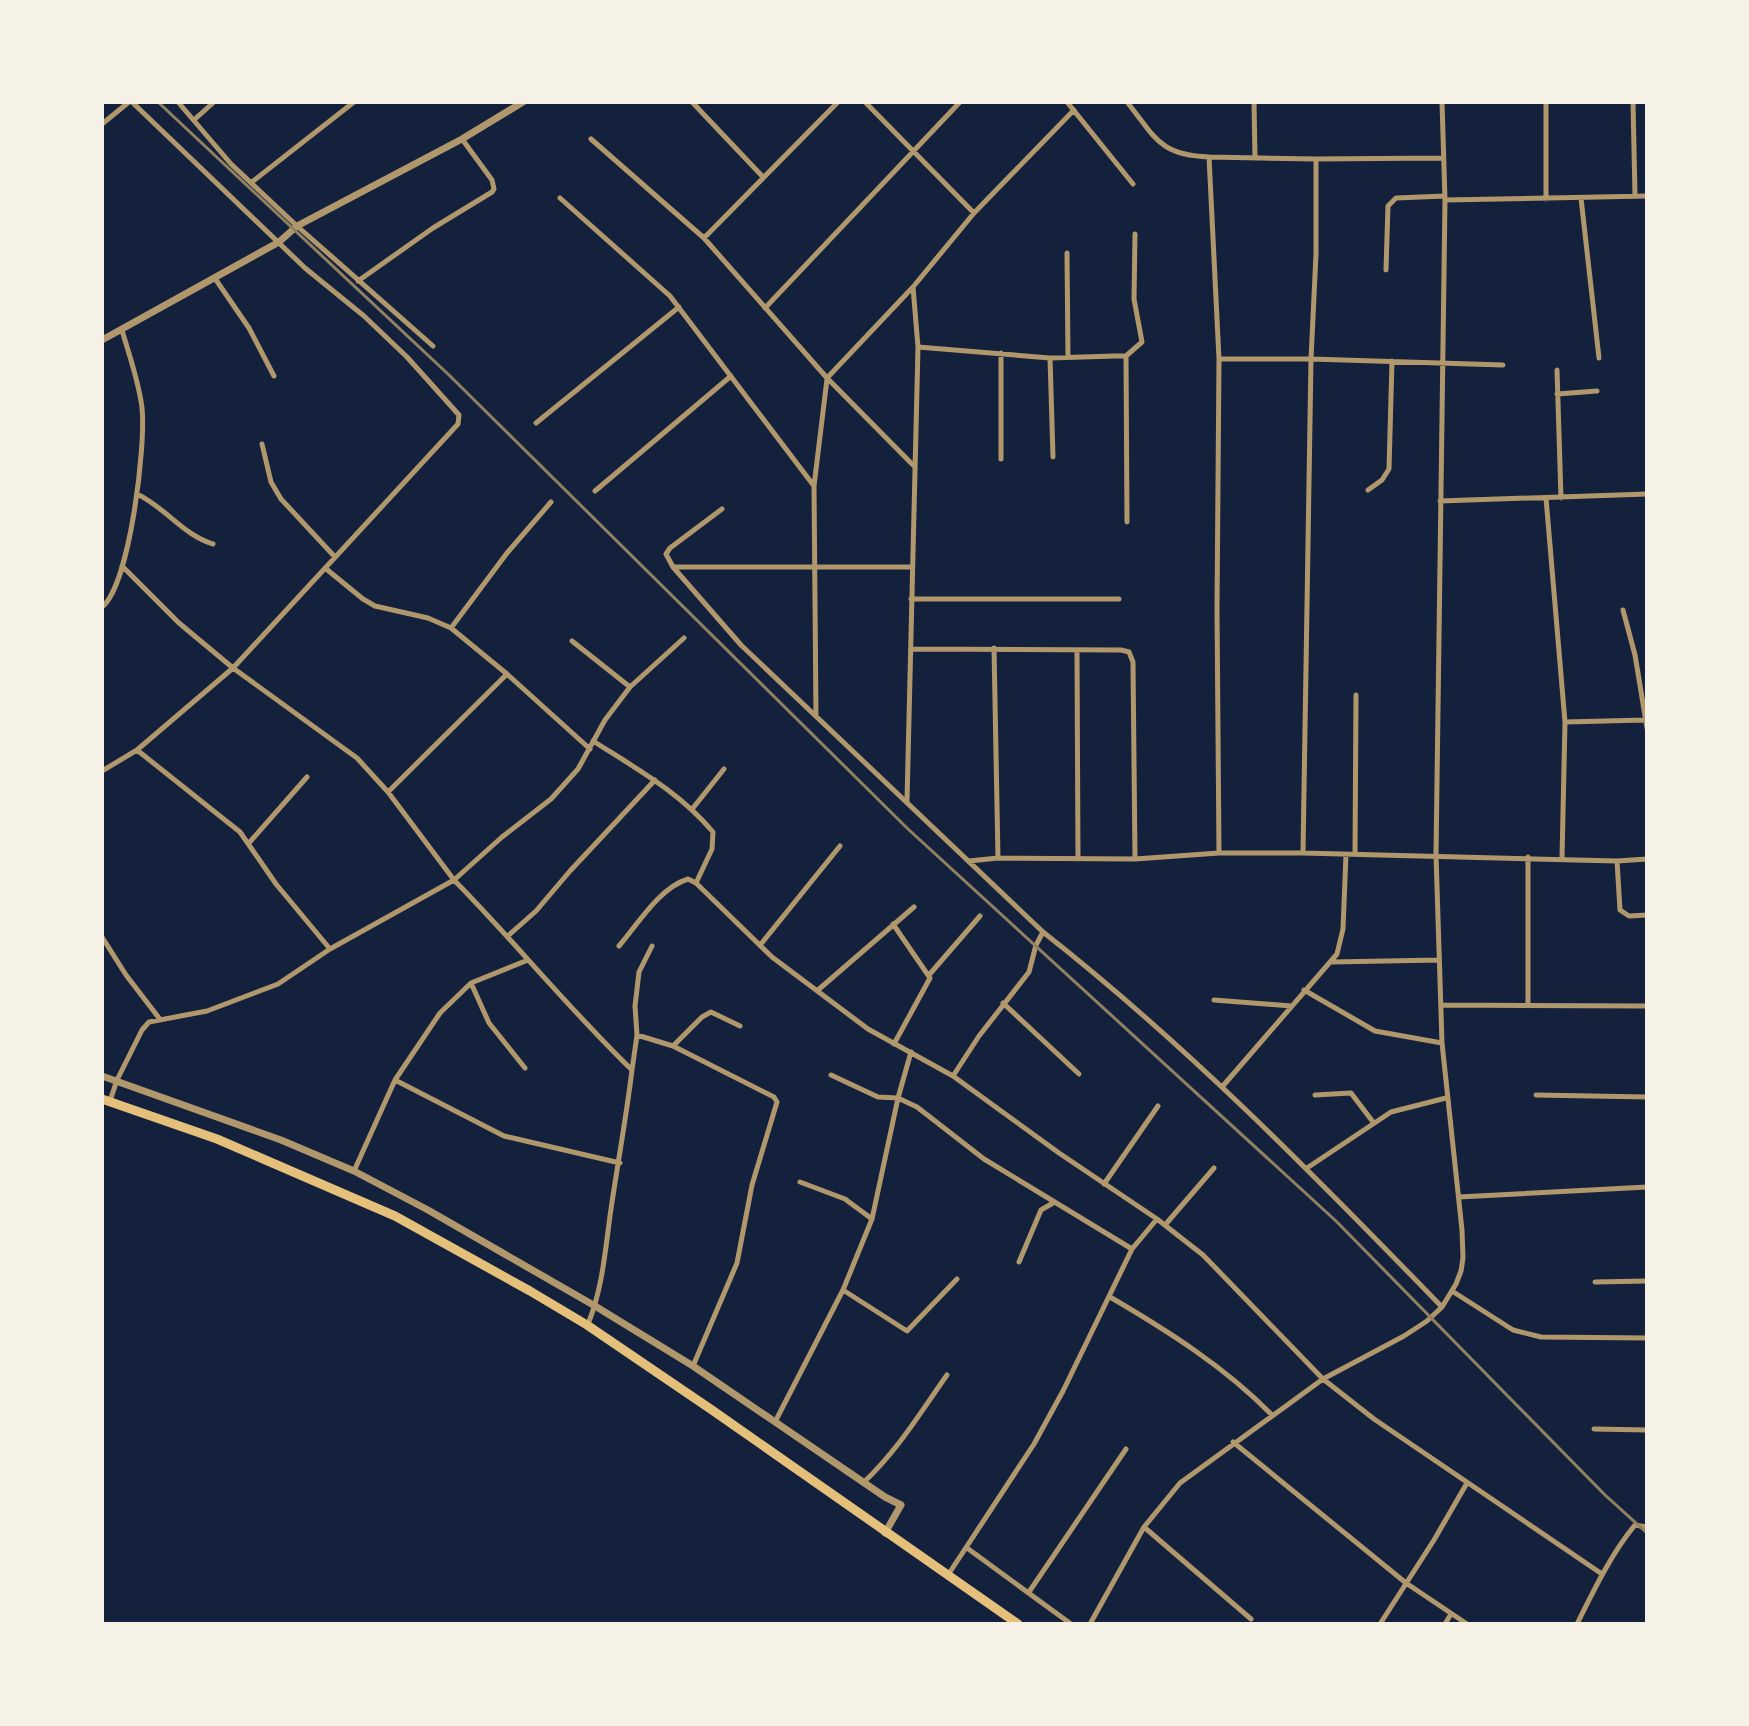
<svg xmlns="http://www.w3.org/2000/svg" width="1749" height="1726" font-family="Mulish,sans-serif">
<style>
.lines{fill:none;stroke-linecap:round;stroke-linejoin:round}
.minor{stroke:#b1986c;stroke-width:5}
.tertiary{stroke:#b1986c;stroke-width:7}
.trunk{stroke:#e5c07b;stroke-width:9}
.rail{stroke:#918062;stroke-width:3}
</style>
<rect width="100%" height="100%" fill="#14213d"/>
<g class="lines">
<path class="minor" d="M178,102L231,164L297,226L433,346
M692,102L763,177
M865,102L974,213
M1067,102L1133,184
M1127,102C1156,138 1159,155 1209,157
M1254,102L1255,158
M1633,102L1635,196
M195,119L214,102
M102,124L129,102
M591,139L704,238L827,378L913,465
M252,182L354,102
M560,198L670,296L814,486
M1581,198L1599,358
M1546,199V102
M1445,200L1647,196
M704,238L838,102
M1067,253L1068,357
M1386,270L1388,206L1396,198L1445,196
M214,277L249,328L274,376
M358,281L433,228L492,192L494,189L492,180L462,139
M765,308L960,102
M918,347L1050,358L1115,356H1126L1142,342L1134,299L1135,234
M1126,356L1127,522
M1050,358L1053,457
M1219,359H1311L1316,254V159L1442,158
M1557,370L1561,498
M827,378L913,287L974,213L1074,110
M1557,394L1597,391
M536,423L679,307
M262,444L271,482L281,499L335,557
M1001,459V353
M1368,490L1382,480L1389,469L1392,361
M595,491L731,376
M137,494C165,507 183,535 213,544
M1546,498L1565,722L1562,858
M1440,501L1647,494
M722,509L670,548L666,554L673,567L741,645L1043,932C1187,1045 1315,1176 1442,1307
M674,567H912
M325,568L363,599L375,606L428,618L451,628L507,674
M911,599H1119
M102,607C130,584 146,445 142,408C139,382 129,355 122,330
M1623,610L1635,655L1647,728
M451,628L507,553L551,502
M572,641L630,687
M994,648L998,858
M911,649L1121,650L1129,652L1133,662L1135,859
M1077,652L1078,859
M816,716L814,486L827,379
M1565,722L1646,720
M593,741C637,769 679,792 713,832L712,849L696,883L772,957L868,1029L953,1076L1059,1153L1157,1219
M137,750L240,832L276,884L330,949
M102,771L137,750L233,668L179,623L122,566
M388,792L507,674L590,749
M907,801L918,347L913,287
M693,808L724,769
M249,843L307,777
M1219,853L1217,609L1219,359L1209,157L1316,159
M1303,853L1311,359L1503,365
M1355,854L1356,695
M1528,857V1006
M969,861L998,858L1135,859L1219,853H1303L1617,861L1647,859
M1617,861L1620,910L1629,916L1647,915
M893,924L930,978L894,1044
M509,935L536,911L570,871L655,780
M102,937L126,975L159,1018
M761,944L840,846
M619,946C638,924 659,888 688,879L696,883
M652,946L639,972L635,1006L637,1035L632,1070C569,1009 515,942 454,880L502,837L551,799L578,769L605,720L630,687L684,638
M1332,962L1439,960
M929,975L980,916
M471,983L489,1023L525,1068
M818,990L914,907
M1304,990L1375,1031L1442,1043
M1214,1000L1291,1006
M1003,1003L1079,1074
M1442,1005L1647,1006
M637,1035L673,1046L774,1097L777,1102L752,1185L737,1263L693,1366
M673,1046L702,1017L711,1012L740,1026
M831,1075L878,1097L898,1098L917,1107L984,1159L1132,1249
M953,1076L979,1036L1029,972L1036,945L1043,932
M395,1080L504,1136L620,1163
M1222,1087L1337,954L1343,929L1346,854
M1315,1095L1351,1093L1373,1122
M1536,1095L1647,1097
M110,1101L117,1080L142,1030L149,1022L207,1011L278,984L330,949L454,880L388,792L357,758L233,668L458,424L459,415L407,357L364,316L305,268L132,102
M1307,1168L1391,1112L1446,1098
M354,1171L395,1080L440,1013L471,983L528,960
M800,1182L845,1199L872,1219
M1104,1184L1158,1106
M1459,1197L1647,1187
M1165,1225L1214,1168
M1019,1262L1041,1210L1053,1203
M1595,1282L1647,1281
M843,1290L907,1331L957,1279
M1452,1291L1513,1330L1541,1337L1647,1338
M1110,1297C1168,1331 1225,1367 1272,1415
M588,1324C602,1290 605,1253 610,1216C617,1167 626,1119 632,1070
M775,1422L843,1290L872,1219L898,1098L911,1052
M1594,1429L1647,1430
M1233,1442L1406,1583L1467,1624
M863,1483C898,1450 920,1413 947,1375
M1144,1527L1251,1619
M967,1548L1071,1624
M948,1575L1034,1444L1063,1391L1132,1249L1157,1219L1203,1255L1323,1379L1374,1419L1602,1574
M1029,1592L1126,1449
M1090,1624L1144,1527L1180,1483L1323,1379L1404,1336L1427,1321L1442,1307L1456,1284L1461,1271L1463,1258L1462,1230L1442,1043L1436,855L1445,200L1442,102
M1380,1624L1434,1540L1467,1483
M1445,1624L1451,1614
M1577,1624C1594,1590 1611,1554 1635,1525L1647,1527"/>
<path class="tertiary" d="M102,340L279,242L297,226L462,139L523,102
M102,1076L281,1140L354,1171L428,1210L595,1306L693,1366L885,1497L901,1505L885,1533"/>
<path class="trunk" d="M102,1099L217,1139L395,1216L530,1291L587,1325L712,1410L1018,1624"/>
<path class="rail" d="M158,102L449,375L908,829L1336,1221L1605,1495L1647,1533"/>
</g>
<rect width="1749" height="1726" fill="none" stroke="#f6f1e7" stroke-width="208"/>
</svg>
